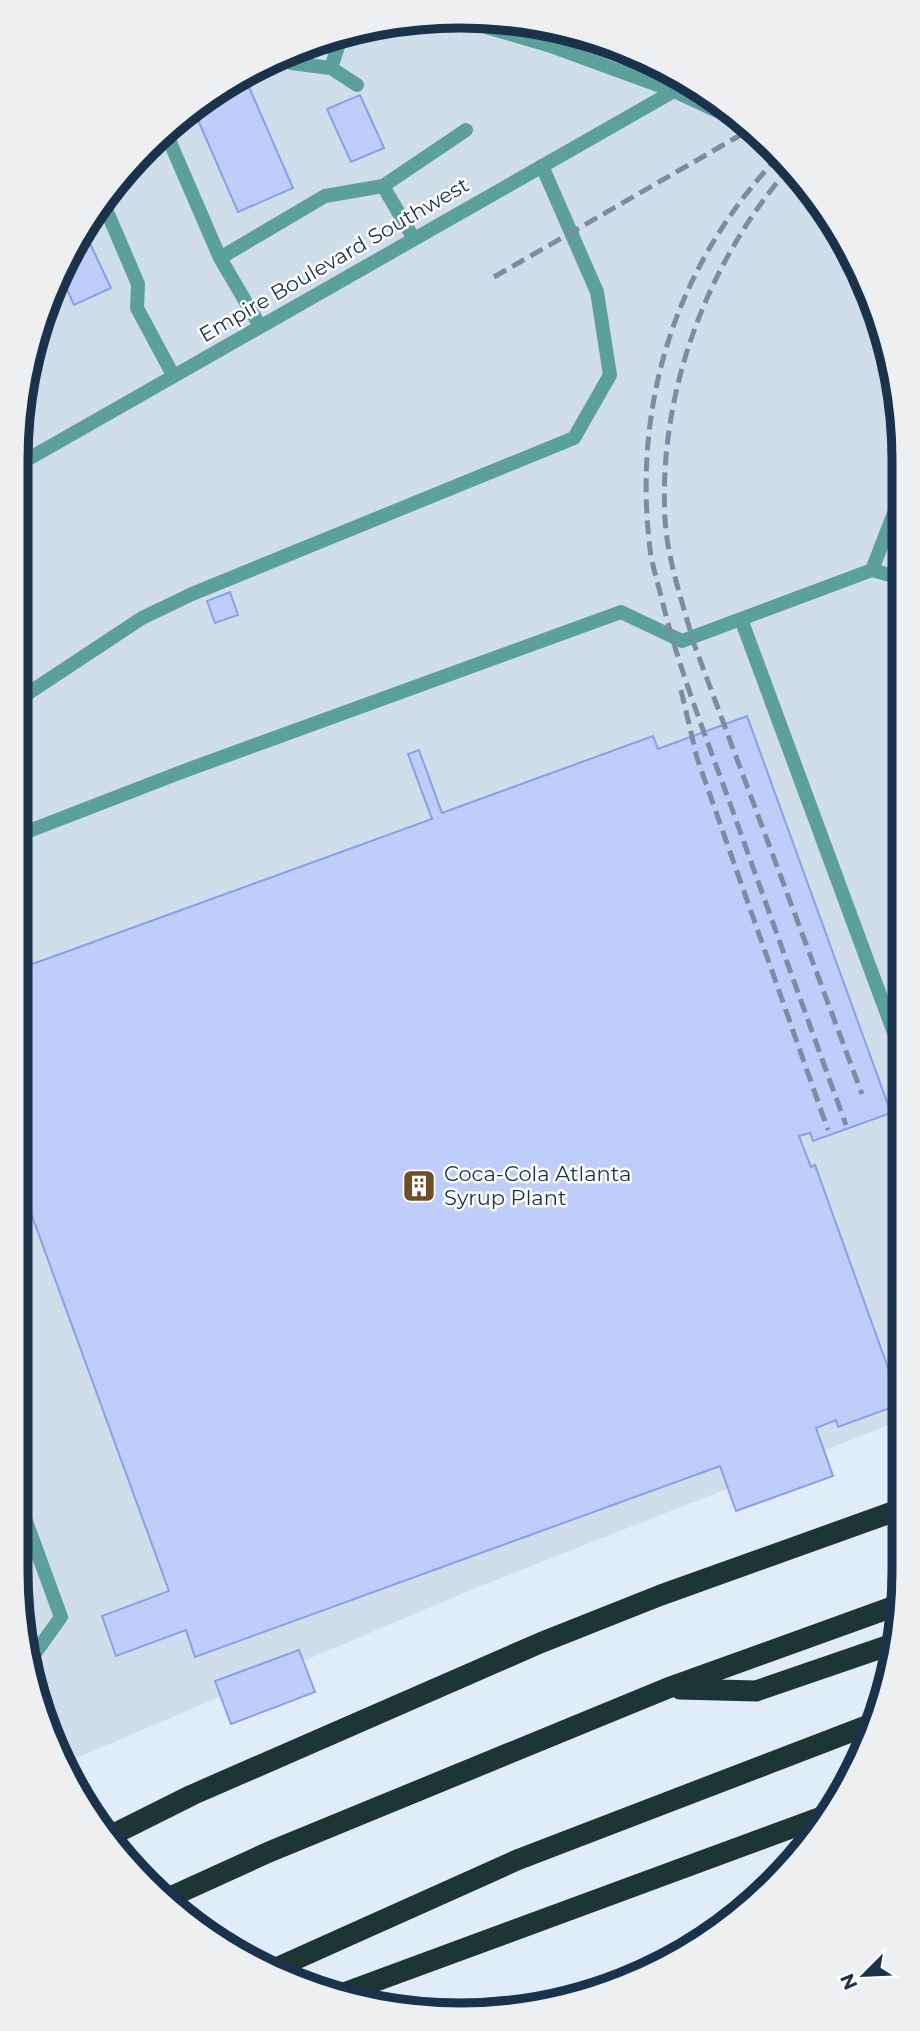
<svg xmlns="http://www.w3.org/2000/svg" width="920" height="2031" font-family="Montserrat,sans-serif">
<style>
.built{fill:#d0deec}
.building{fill:#bfcdfa;stroke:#899fe7;stroke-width:2}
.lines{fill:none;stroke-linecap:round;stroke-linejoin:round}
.service{stroke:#5ba09b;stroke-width:14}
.tertiary{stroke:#5ba09b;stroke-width:14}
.motorway{stroke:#1d3635;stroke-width:21}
.rail{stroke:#7b8da0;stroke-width:5;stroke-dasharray:14 7;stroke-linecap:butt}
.labels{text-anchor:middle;stroke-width:5;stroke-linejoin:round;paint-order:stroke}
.street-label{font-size:21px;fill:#1a324b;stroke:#fff}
.poi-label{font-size:21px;fill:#1a324b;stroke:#fff;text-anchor:start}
.rim{fill:none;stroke:#1a324b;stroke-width:9}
</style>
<rect width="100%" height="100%" fill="#e1ecf9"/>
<path class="built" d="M460,16L630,49L730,107L812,189L870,290L900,402L904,1419L473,1589L67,1762L39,1714L16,1571V460L49,290L146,146L290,50Z"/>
<path class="building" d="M249,87L293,188L238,212L195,113L210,103Z
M360,95L384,148L351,162L327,109Z
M86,235L111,288L74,305L60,274Z
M230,592L238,615L215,623L207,601Z
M747,716L891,1113L813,1141L810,1133L799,1136L811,1167L815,1165L901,1404L838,1427L836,1420L816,1428L833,1476L736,1511L720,1466L195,1657L186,1630L116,1656L102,1616L169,1591L28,1205L16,1209V970L432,819L408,754L419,750L442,813L653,736L658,749Z
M299,1650L315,1692L231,1724L215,1681Z"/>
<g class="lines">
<path class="service" d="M291,63L331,68L340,40
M331,68L357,85
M166,133L220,258L260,326
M105,207L138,284L137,308L173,375
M414,239L383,186L466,130
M220,258L325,196L383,186
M901,516L894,513L872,570L901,578
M741,619L903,1057
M16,711L24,696L142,618L192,594L574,438L610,375L597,292L542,166
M16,836L184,771L621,612L682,641L872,570
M16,1494L61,1617L33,1656L30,1657"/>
<path class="tertiary" d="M451,17L548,45L674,91L749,126
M16,466L674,91"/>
<path class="motorway" d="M680,1689L756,1691L890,1645
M110,1836L192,1795L540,1643L661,1595L904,1508
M168,1898L269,1852L668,1688L898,1605
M274,1969L517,1860L874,1723
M341,1994L824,1816"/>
<path class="rail" d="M779,156C677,263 632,402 650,549C652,565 657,580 661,596C678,667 706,737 731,806C769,912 807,1018 846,1125
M790,167C707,262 658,393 665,520C668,562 683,604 694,644L862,1094
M494,277L751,129
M681,690L697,758L828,1130"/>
</g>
<defs>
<symbol id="building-square" viewBox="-11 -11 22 22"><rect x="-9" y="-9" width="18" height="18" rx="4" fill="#6f4e25" stroke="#fff"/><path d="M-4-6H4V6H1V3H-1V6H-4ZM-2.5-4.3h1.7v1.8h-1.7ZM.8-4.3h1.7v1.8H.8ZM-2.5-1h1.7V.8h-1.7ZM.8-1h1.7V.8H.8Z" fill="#fff"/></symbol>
</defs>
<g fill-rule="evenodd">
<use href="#building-square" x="400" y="1167" width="38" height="38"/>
</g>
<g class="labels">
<g class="street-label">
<text transform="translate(334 260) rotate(-30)" y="7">Empire Boulevard Southwest</text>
</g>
<g class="poi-label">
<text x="444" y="1181">Coca-Cola Atlanta<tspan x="444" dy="24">Syrup Plant</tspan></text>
</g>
</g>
<path d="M0 0H920V2031H0ZM460 28H460A432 432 0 0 1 892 460V1571A432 432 0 0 1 460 2003H460A432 432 0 0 1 28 1571V460A432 432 0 0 1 460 28Z" fill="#edeff1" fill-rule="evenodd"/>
<path class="rim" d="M460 28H460A432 432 0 0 1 892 460V1571A432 432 0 0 1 460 2003H460A432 432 0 0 1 28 1571V460A432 432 0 0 1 460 28Z"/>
<g transform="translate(864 1975) rotate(246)" stroke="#ffffff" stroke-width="5" paint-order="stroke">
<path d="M0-5L12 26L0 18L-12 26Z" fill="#1a324b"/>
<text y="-10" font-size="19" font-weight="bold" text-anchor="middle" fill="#1a324b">N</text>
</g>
</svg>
